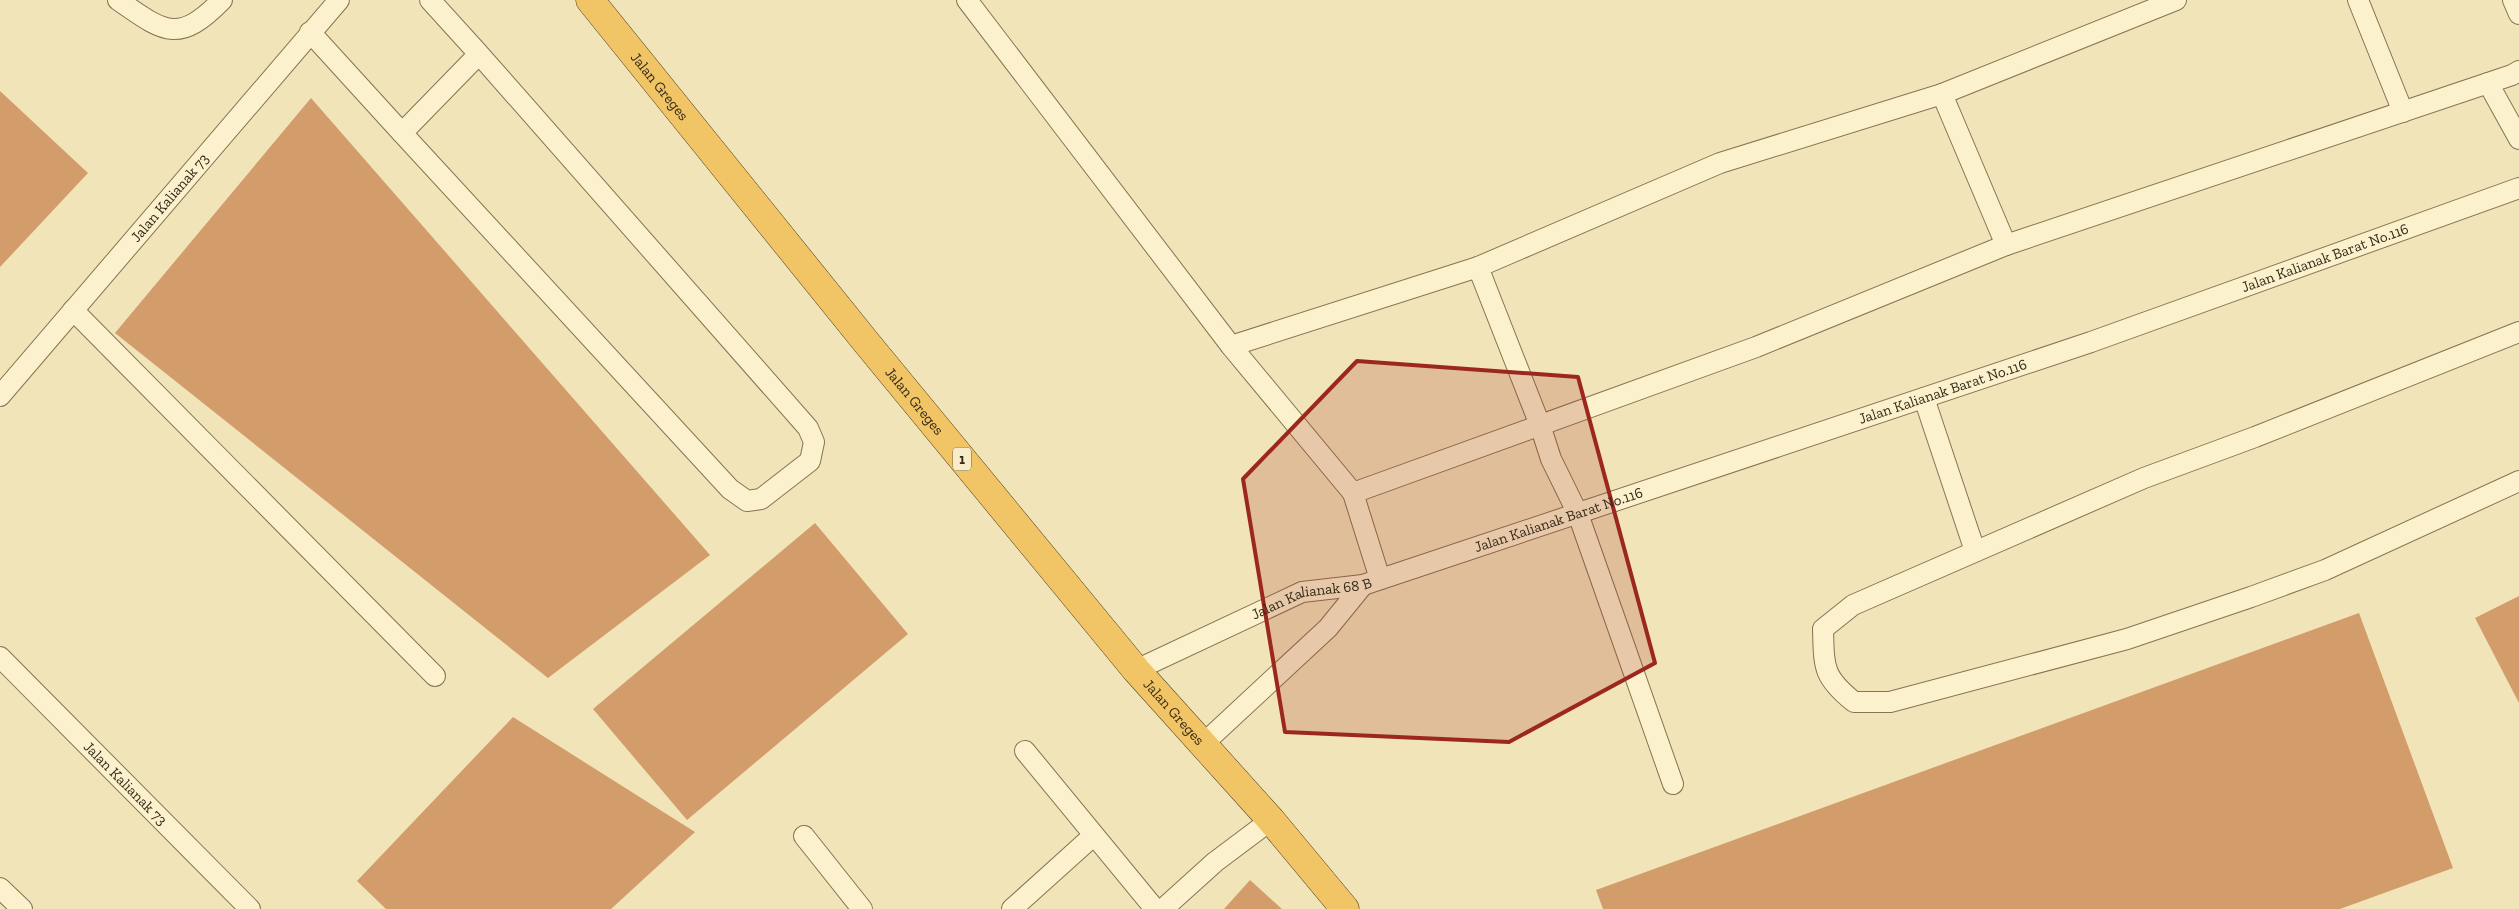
<svg xmlns="http://www.w3.org/2000/svg" width="2519" height="909" font-family="'Zilla Slab',serif">
<style>
.building{fill:#d29d6b}
.lines{fill:none;stroke-linecap:round;stroke-linejoin:round}
.service-casing{stroke:#887353;stroke-width:22}
.trunk-casing{stroke:#544028;stroke-width:29}
.service{stroke:#fbf1cc;stroke-width:20}
.trunk{stroke:#f1c566;stroke-width:28}
.marked{fill:#9b271f;fill-opacity:0.2;stroke:#9b271f;stroke-width:4;stroke-linejoin:round}
.labels{text-anchor:middle;stroke-width:4.5;stroke-linejoin:round;paint-order:stroke}
.shield{fill:#f8edc8;stroke:#70644e;stroke-width:1}
.shield-label{font-size:14px;font-weight:bold;fill:#352919}
.street-label{font-size:15px;fill:#352919;stroke:#f8edc8}
</style>
<rect width="100%" height="100%" fill="#f1e4b8"/>
<path class="building" d="M0,91L88,173L0,267Z
M311,98L710,555L548,678L115,333Z
M815,523L908,634L687,820L593,709Z
M2519,596V703L2475,618Z
M2359,613L2453,868L2340,909H1603L1596,890Z
M513,717L695,832L611,909H386L357,881Z
M1250,880L1282,909H1224Z"/>
<g class="lines">
<defs>
<g id="service">
<path d="M118,0C164,32 178,45 222,0"/>
<path d="M430,0L479,54L402,133L730,489L747,501L761,499L810,461L814,442L808,428L479,54"/>
<path d="M967,0L1231,346L1353,493"/>
<path d="M2358,0L2403,112"/>
<path d="M2513,0L2519,14"/>
<path d="M310,32L402,133"/>
<path d="M2488,83L2519,139"/>
<path d="M1942,94L2006,245"/>
<path d="M1478,267L1540,425L1551,459L1578,514L1673,784"/>
<path d="M73,310L435,676"/>
<path d="M2519,332L2255,437L2144,478L1853,605L1823,629C1824,668 1823,677 1854,702H1890L2127,639L2251,597L2325,570L2519,481"/>
<path d="M1231,346L1478,267L1720,163L1942,94L2176,0"/>
<path id="s1" d="M0,396L339,0"/>
<path d="M1924,398L1975,551"/>
<path d="M1380,579L1353,493L1756,347L2006,245L2512,75L2519,71"/>
<path id="s2" d="M0,657L250,909"/>
<path id="s3" d="M1136,670L1302,592L1363,585L2091,342L2519,188"/>
<path d="M1202,745L1328,628L1363,585"/>
<path d="M1025,751L1155,909"/>
<path d="M804,836L862,909"/>
<path d="M0,888L22,909"/>
<path d="M1012,909L1093,836"/>
<path d="M1163,909L1215,862L1271,820"/>
</g>
<g id="trunk">
<path id="s4" d="M590,0L866,342L1136,670L1271,820L1345,909"/>
</g>
</defs>
<use href="#service" class="service-casing"/>
<use href="#trunk" class="trunk-casing"/>
<use href="#service" class="service"/>
<use href="#trunk" class="trunk"/>
</g>
<path class="marked" d="M1357,361L1578,377L1655,663L1509,742L1285,732L1243,479Z"/>
<g class="labels">
<rect class="shield" x="953" y="447.5" width="18" height="23" rx="4"/>
<g class="shield-label">
<text x="962" y="464">1</text>
</g>
<g class="street-label">
<text dy="5" stroke="none"><textPath href="#s4" startOffset="111">Jalan Greges</textPath></text>
<text dy="5" stroke="none"><textPath href="#s1" startOffset="261">Jalan Kalianak 73</textPath></text>
<text dy="5" stroke="none"><textPath href="#s3" startOffset="1261">Jalan Kalianak Barat No.116</textPath></text>
<text dy="5" stroke="none"><textPath href="#s3" startOffset="856">Jalan Kalianak Barat No.116</textPath></text>
<text dy="5" stroke="none"><textPath href="#s4" startOffset="516">Jalan Greges</textPath></text>
<text dy="5" stroke="none"><textPath href="#s3" startOffset="451">Jalan Kalianak Barat No.116</textPath></text>
<text dy="5" stroke="none"><textPath href="#s3" startOffset="191">Jalan Kalianak 68 B</textPath></text>
<text dy="5" stroke="none"><textPath href="#s4" startOffset="921">Jalan Greges</textPath></text>
<text dy="5" stroke="none"><textPath href="#s2" startOffset="178">Jalan Kalianak 73</textPath></text>
</g>
</g>
</svg>
